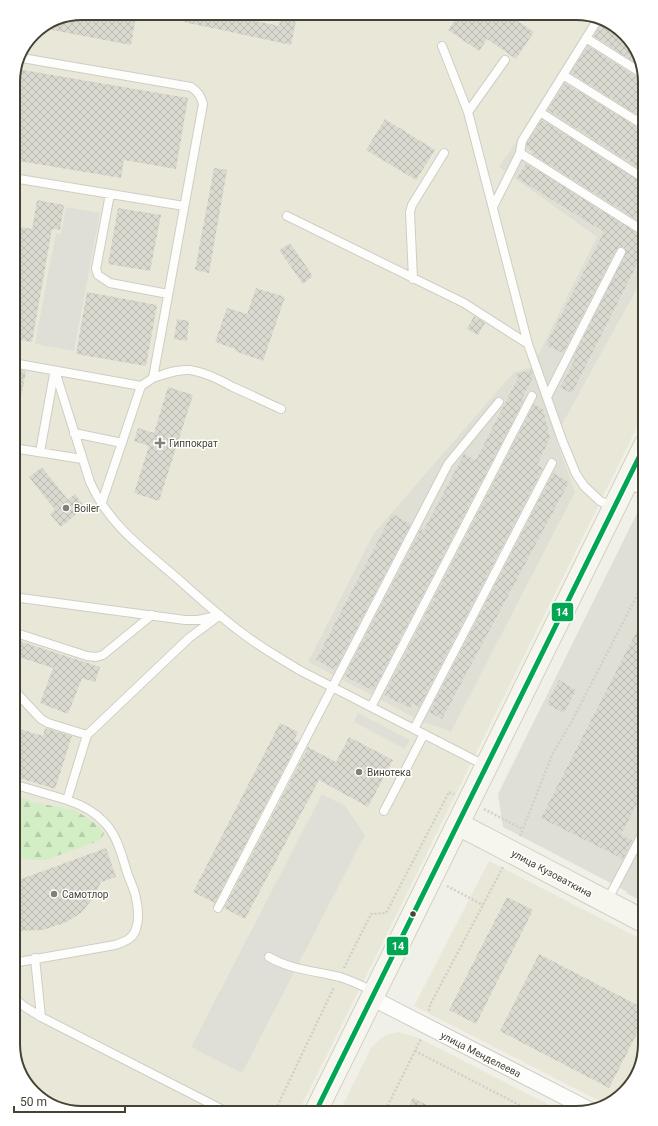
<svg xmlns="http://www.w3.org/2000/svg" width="658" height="1126" font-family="Roboto,sans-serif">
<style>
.residential{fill:#e9e8d8}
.industrial{fill:#e0dfd6}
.forest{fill:url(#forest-firs)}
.parking{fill:#dfdfd8}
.building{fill:url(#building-cross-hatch)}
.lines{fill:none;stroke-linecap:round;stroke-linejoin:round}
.lane-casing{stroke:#cecdc5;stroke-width:10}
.street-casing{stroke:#cecdc5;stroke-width:17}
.secondary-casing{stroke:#d1d1c0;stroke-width:24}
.path{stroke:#d1cfc9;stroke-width:2.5;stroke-dasharray:2 2;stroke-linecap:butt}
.lane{stroke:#fdfdfc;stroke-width:8}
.street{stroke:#fdfdfc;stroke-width:15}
.secondary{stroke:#f6f6ee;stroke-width:22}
.bus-1-casing{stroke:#fff;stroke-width:8}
.bus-1{stroke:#00a651;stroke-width:5}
.poi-dot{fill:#828072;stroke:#fff;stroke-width:1.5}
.bus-dot{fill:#464333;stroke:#fff;stroke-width:1.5}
.labels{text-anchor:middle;stroke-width:3;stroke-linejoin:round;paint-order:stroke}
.poi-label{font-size:10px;fill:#464333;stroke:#fff;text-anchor:start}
.street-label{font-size:10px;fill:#464333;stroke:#fff}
.rim{fill:none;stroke:#464333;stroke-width:2}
.line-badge{stroke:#fff;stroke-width:1.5}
.badge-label{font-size:11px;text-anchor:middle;font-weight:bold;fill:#fff}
</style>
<defs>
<pattern id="forest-firs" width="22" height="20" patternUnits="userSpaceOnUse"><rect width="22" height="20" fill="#d3edc5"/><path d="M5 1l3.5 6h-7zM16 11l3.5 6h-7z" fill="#b6ccaa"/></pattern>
<pattern id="building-cross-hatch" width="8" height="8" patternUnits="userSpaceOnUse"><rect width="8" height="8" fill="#d9d9d0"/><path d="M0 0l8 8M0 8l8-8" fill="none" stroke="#bcbbb3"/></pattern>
</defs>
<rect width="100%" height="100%" fill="#f0f0e8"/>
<path class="residential" d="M581,13L615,25L638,52L645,82V411L380,948L298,1113H78L44,1102L20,1074L13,1044V78L33,33L56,18Z
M489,861L645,941V1044L634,1082L607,1105L414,1006Z
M399,1032L419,1038L565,1113H339L371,1048L380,1039L388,1034Z"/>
<path class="industrial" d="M598,19L615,25L638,52L645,82V274L555,437L575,492L451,732L421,721L308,662L374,533L514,372L532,367L597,237L499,167Z
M645,497V901L503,827L498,794Z"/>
<path class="forest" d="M13,793L32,802L74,810L88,818L99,827L104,833L101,840L45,860H35L13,858Z"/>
<path class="parking" d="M66,207L100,213L74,351L35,344L56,233L61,234Z
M636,538L645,542V574L590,681L568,670Z
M358,713L410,740L405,749L354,722Z
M322,794L345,806L365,835L242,1073L191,1047Z
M632,883L645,890V903L626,893Z"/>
<path class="building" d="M459,14H507L534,32L516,59L487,39L479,51L448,30Z
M233,16L279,26L281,16H297L291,45L184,22V17Z
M136,17L131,45L52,30L54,19L56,18Z
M603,21L615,25L638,52L641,67L594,36Z
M588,46L640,79H644L645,120L571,73Z
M17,69L188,98L176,169L124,160L121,178L13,160V88Z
M565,83L645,131V172L548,110Z
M385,119L435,150L416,180L366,150Z
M542,120L645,184V225L532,154L533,152L526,147L527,143Z
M526,163L645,237V269L637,264L572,393L560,388L575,359L573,358L626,251L624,247H621L616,250L563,353L546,345L604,232L517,178Z
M214,168L227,170L209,273L195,270Z
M37,200L64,205L60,230L52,229L32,342L13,339V273L21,227L32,229Z
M118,208L161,215L150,271L108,264Z
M290,243L313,276L303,284L279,250Z
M256,288L285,297L263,361L235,351L236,349L215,342L227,308L247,314Z
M87,292L157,305L146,366L76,354Z
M474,316L485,323L478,335L467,329Z
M177,319L189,321L187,341L174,339Z
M13,369L26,371L19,407L13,406Z
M531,370L533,377L522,399L524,400L374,689H372V690L348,678L345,675L421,529L424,530L464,454L476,460L518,378L516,374Z
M168,387L193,395L159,501L134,493L149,446L134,441L138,428L154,433Z
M534,404L543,409L550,438L537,465L543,468L419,707L413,703L410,708L384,695Z
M42,467L68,500L75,494L85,507L61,527L50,514L55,510L29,477Z
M553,473L569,482L442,719L429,712Z
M392,514L411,524L335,670L316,660Z
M645,615V788L621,835L632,840L623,859L541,818Z
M13,639L100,667L95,682L82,678L68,714L40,703L53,668L13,655Z
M559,680L576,690L564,713L547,704Z
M280,723L298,732L294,740L298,742L215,903L193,892Z
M13,727L43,736L45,728L72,736L55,789L13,776Z
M349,737L393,760L368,807L319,780L245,919L224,908L308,747L336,762Z
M106,848L116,877L101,882L93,898L82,912L67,922L43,930L13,931V882Z
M507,897L533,910L476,1024L449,1010Z
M539,954L645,1009V1018L609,1088L500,1031Z
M413,1098L443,1113H405Z"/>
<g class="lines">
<defs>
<path id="lane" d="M267,16H268
M586,38L643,74
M442,46L468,112L528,344L562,440L576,474L584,486L600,501L613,507
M22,58L191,87C198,92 201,96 203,104L153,378L141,386L101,505
M563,75L645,126
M468,112L505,60
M540,112L645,179
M520,153L645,232
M13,178L184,206
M110,194L96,269L98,275L110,283L168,294
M493,207L520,153L522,141L598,19
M287,216L464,303L528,344
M413,279L410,212L412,205L444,153
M13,363L141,386
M55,371L90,482C109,525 142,548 177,578C198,597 219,616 242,633C260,647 281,659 301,671L486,766
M153,378C165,374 177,369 189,370C205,372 220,380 233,387C249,394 265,402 281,409
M547,397L621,252
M74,433L122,443
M13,448L82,459
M40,452L54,374
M628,483L645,492
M13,597L185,620H198L217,616
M13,632L87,656L96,657L103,655L152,615
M13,689L41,719L48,723L87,735
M371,707L532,396
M414,729L552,463
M13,784L67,800
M384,811L424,734
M607,901L645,829
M218,908L448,464L499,402
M269,957C291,970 316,971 340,977C352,981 363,986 374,992
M35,958L41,1017L229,1113
M13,963L115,945C124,942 133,939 136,929C139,920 138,907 136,898C135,891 131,883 128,875C122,857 118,836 104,822C94,811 82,805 67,800L87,735L189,638L220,615
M13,997L25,1007L41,1017"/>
<path id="street" d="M372,998L590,1110"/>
<path id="secondary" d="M458,824L645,922
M315,1113L645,445"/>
</defs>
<use href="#lane" class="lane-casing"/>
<use href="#street" class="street-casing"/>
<use href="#secondary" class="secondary-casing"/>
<path class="path" d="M484,809L522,829
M520,836L553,753L571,723L645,580
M447,886L483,905
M344,968L371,914L386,913L449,792L454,794
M429,1011L430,1005L503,867
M415,1051L535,1113
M274,1113L334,987
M384,1113L421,1039"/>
<use href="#lane" class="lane"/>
<use href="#street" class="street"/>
<use href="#secondary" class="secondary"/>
<defs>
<path id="bus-1" d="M315,1113L645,445"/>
</defs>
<use href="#bus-1" class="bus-1-casing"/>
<use href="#bus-1" class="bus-1"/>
</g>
<g class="poi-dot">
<path d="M158 437h4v4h4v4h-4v4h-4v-4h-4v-4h4z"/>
<circle cx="66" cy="508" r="4"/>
<circle cx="359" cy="772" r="4"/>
<circle cx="54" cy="894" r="4"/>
</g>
<circle class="bus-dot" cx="413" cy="914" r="3.5"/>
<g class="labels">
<g class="poi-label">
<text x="169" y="447">Гиппократ</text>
<text x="74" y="512">Boiler</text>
<text x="367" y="776">Винотека</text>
<text x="62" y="898">Самотлор</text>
</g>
<g class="street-label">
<text transform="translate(552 873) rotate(28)" y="4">улица Кузоваткина</text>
<text transform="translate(481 1054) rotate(27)" y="4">улица Менделеева</text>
</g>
</g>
<path d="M0 0H658V1126H0ZM82 20H576A62 62 0 0 1 638 82V1044A62 62 0 0 1 576 1106H82A62 62 0 0 1 20 1044V82A62 62 0 0 1 82 20Z" fill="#fff" fill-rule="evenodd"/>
<path class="rim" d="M82 20H576A62 62 0 0 1 638 82V1044A62 62 0 0 1 576 1106H82A62 62 0 0 1 20 1044V82A62 62 0 0 1 82 20Z"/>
<g class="line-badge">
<rect x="551" y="602" width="23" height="20" rx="4" fill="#00a651"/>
<rect x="386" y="936" width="23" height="20" rx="4" fill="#00a651"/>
</g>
<g class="badge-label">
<text x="562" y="616">14</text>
<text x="398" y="950">14</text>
</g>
<path d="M14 1106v6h111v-6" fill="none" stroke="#464333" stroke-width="2"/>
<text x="20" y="1106" font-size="12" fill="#464333" stroke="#ffffff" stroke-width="3" paint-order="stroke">50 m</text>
</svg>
